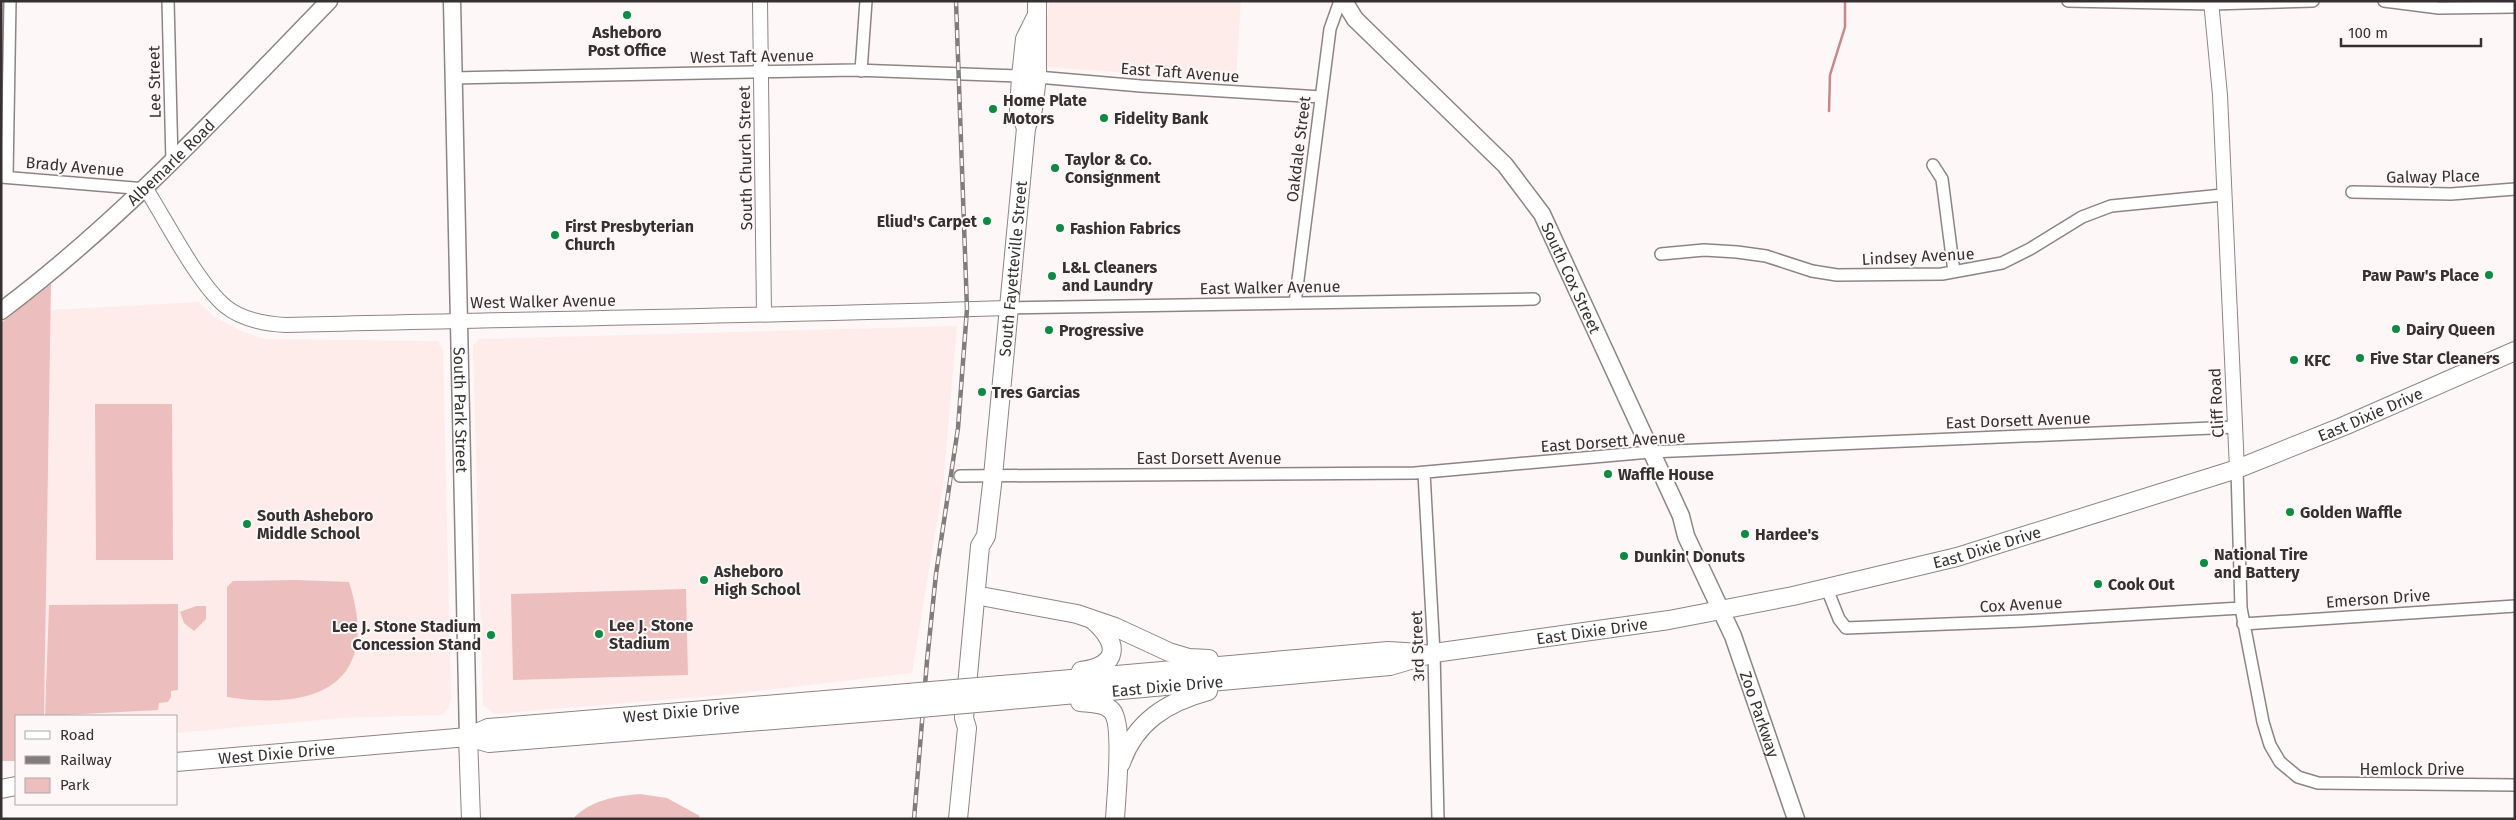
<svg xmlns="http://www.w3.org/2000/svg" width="2516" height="820" font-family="'Fira Sans',sans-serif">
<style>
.built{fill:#feeceb}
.green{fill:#ecbebe}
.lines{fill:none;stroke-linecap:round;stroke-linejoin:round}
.stream{stroke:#c88788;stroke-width:2.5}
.minor-casing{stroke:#8d8584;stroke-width:14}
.tertiary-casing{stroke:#8d8584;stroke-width:16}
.secondary-casing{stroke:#8d8584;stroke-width:19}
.primary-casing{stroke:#8d8584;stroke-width:20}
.minor{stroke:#fff;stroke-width:11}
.tertiary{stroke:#fff;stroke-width:14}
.secondary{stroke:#fff;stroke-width:16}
.primary{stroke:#fff;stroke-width:18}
.rail-casing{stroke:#827d7d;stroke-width:4.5}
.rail{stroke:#fef7f7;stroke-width:2.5;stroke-dasharray:8;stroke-linecap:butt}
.primary-bridge-casing{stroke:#8d8584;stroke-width:20;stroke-linecap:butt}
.primary-bridge{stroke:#fff;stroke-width:18}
.poi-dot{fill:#0e8a45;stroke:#fef7f7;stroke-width:2}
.labels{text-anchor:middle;stroke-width:4;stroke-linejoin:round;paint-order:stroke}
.poi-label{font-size:16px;font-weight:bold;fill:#353131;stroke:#fef7f7;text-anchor:start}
.street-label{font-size:16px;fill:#353131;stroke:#fef7f7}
</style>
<rect width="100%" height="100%" fill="#fef7f7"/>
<path class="built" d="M1049,1H1241L1236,80L1042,67Z
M199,302L214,317L243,332L265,339L438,341L443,350L451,698L449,707L443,715L343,718L176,733V716H44L50,310Z
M957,326L943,486L912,673L723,695L494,714L483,705L473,345L479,339Z"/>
<path class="green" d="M51,284L44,716H16V761H1V323Z
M95,404H172L173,560H96Z
M296,580L349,582C382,685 316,711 227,697V587L233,581Z
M686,589L688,675L513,680L511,594Z
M178,604V690L171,691V697L168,702L159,703L158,710L45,716L49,605Z
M196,606H206V619L194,631L184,623L180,612Z
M640,794L667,798L700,816L698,819H573C590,800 616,796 640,794Z"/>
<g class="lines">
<path class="stream" d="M1829,111L1830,75L1845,27V1"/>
<defs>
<path id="minor" d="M168,1L172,162
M2068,1L2212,4L2313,1
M2384,1L2439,8L2515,7
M861,71L866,1
M1037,77L1141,86L1321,97
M453,78L855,70L1021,76
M1933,165L1942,179L1954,272
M1,177L146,189
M7,177L10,1
M2352,192L2451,194L2515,189
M1661,254L1704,250L1737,252L1766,256L1812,271L1837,275L1942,274L2002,263L2030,249L2082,217L2111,206L2223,195
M1295,303L1330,29L1340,1
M1007,308L1534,299
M2237,469L2241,608L2263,722L2270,745L2280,762L2298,777L2318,783L2515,785
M1424,473L1434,653L1438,819
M960,476L1415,473L1650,452L2235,427
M1827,589L1839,619L1846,628L2023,621L2241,608
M2243,624L2515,606"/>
<path id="tertiary" d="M760,1L764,314
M2211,1L2220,95L2237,469
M146,189C167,222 197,282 225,306C242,320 265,324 286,325C526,319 767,316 1007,308"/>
<g id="secondary">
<path id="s1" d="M452,1L468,737"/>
<path id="s2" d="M1344,1L1355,19L1505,165L1542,214L1681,516L1686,536L1733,636L1796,819"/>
<path id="s3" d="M1,311C122,220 224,109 329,1"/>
</g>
<g id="primary">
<path d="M1026,128L1019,110L1021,76L1025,39L1036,17"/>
<path d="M986,597L1077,614L1115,627L1169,652L1189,658L1209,659"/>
<path d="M1081,671C1119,666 1120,644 1094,621"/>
<path d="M1001,685L1388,651L1421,653"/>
<path id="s4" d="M999,701L1390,666L1434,653L1669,620L1793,596L1957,557L2237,469L2344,426L2515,351"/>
<path d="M1080,702C1090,703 1105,702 1112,711C1124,725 1116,798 1115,819"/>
<path id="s5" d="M468,737L488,728L896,694"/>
<path d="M468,737L471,819"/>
<path id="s6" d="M176,762L468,737L489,743L898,710"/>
<path d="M1121,763C1135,722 1167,702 1208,691"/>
<path d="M1,789L16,786"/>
<path id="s7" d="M958,819L967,728L964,718L980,546L986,536L993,476L1026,128L1033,109L1037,77V1"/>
</g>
</defs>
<use href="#minor" class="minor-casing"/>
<use href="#tertiary" class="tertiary-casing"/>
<use href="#secondary" class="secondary-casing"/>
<use href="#primary" class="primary-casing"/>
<use href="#minor" class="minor"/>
<use href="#tertiary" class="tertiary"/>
<use href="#secondary" class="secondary"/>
<use href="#primary" class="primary"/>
<defs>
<path id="rail" d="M914,819L927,661L936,574L958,428L967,309L956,1"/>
</defs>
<use href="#rail" class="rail-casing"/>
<use href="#rail" class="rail"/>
<defs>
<path id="primary-bridge" d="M896,694L1001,685
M898,710L999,701"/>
</defs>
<use href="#primary-bridge" class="primary-bridge-casing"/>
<use href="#primary-bridge" class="primary-bridge"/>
</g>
<g class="poi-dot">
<circle cx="627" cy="15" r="5"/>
<circle cx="993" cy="109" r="5"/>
<circle cx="1104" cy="118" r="5"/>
<circle cx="1055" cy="168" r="5"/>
<circle cx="987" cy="221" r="5"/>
<circle cx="1060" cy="228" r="5"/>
<circle cx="555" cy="235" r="5"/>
<circle cx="2489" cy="275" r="5"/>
<circle cx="1052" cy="276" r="5"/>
<circle cx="2396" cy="329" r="5"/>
<circle cx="1049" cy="330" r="5"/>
<circle cx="2360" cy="358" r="5"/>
<circle cx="2294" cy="360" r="5"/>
<circle cx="982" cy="392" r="5"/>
<circle cx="1608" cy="474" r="5"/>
<circle cx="2290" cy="512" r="5"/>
<circle cx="247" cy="524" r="5"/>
<circle cx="1745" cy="534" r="5"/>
<circle cx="1624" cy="556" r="5"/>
<circle cx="2204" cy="563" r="5"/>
<circle cx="704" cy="580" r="5"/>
<circle cx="2098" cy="584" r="5"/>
<circle cx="599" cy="634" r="5"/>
<circle cx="491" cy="635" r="5"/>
</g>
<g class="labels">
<g class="poi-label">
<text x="627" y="38" text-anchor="middle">Asheboro<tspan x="627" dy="18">Post Office</tspan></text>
<text x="1003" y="106">Home Plate<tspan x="1003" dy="18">Motors</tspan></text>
<text x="1114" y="124">Fidelity Bank</text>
<text x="1065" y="165">Taylor &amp; Co.<tspan x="1065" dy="18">Consignment</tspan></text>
<text x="977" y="227" text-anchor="end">Eliud's Carpet</text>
<text x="565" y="232">First Presbyterian<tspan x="565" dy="18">Church</tspan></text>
<text x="1070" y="234">Fashion Fabrics</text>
<text x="1062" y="273">L&amp;L Cleaners<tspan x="1062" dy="18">and Laundry</tspan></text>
<text x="2479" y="281" text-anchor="end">Paw Paw's Place</text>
<text x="2406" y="335">Dairy Queen</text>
<text x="1059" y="336">Progressive</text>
<text x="2370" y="364">Five Star Cleaners</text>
<text x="2304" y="366">KFC</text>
<text x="992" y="398">Tres Garcias</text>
<text x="1618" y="480">Waffle House</text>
<text x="2300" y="518">Golden Waffle</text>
<text x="257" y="521">South Asheboro<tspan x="257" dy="18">Middle School</tspan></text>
<text x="1755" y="540">Hardee's</text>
<text x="2214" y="560">National Tire<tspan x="2214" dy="18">and Battery</tspan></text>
<text x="1634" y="562">Dunkin' Donuts</text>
<text x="714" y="577">Asheboro<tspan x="714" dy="18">High School</tspan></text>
<text x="2108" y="590">Cook Out</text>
<text x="609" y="631">Lee J. Stone<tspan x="609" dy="18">Stadium</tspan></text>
<text x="481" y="632" text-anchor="end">Lee J. Stone Stadium<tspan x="481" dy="18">Concession Stand</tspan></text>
</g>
<g class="street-label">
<text transform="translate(752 56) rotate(-1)" y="6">West Taft Avenue</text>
<text transform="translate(1180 72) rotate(4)" y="6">East Taft Avenue</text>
<text transform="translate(154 82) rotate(-91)" y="6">Lee Street</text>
<text transform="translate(1298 149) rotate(-83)" y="6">Oakdale Street</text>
<text transform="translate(745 158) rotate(-91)" y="6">South Church Street</text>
<text dy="6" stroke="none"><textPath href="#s3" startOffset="226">Albemarle Road</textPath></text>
<text transform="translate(75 166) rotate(5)" y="6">Brady Avenue</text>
<text transform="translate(2433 176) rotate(-1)" y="6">Galway Place</text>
<text transform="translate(1918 256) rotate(-3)" y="6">Lindsey Avenue</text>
<text dy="6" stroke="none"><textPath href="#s7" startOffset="555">South Fayetteville Street</textPath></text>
<text dy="6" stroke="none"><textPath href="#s2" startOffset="362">South Cox Street</textPath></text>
<text transform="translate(1270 287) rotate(-1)" y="6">East Walker Avenue</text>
<text transform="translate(543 301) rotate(-1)" y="6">West Walker Avenue</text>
<text transform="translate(2216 403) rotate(-93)" y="6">Cliff Road</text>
<text dy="6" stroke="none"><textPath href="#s1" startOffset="409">South Park Street</textPath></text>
<text dy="6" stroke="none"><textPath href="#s4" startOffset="1408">East Dixie Drive</textPath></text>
<text transform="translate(2018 420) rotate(-2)" y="6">East Dorsett Avenue</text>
<text transform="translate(1613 441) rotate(-4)" y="6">East Dorsett Avenue</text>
<text x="1209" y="464">East Dorsett Avenue</text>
<text dy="6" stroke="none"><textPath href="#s4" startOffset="1002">East Dixie Drive</textPath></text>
<text transform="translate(2378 598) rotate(-4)" y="6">Emerson Drive</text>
<text transform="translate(2021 604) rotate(-3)" y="6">Cox Avenue</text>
<text dy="6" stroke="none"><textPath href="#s4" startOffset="598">East Dixie Drive</textPath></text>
<text transform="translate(1417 646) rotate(-92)" y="6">3rd Street</text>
<text dy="6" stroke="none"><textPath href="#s4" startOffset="169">East Dixie Drive</textPath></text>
<text dy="6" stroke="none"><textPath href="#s5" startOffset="216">West Dixie Drive</textPath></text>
<text dy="6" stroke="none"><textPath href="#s2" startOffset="838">Zoo Parkway</textPath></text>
<text dy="6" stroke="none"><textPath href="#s6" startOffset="101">West Dixie Drive</textPath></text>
<text x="2412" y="775">Hemlock Drive</text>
</g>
</g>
<rect width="2516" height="820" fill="none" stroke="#353131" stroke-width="5"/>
<rect x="15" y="715" width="162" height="90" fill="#fef7f7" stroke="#aea8a8"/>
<rect x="25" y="731" width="25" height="8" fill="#ffffff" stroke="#aea8a8"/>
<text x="60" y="740" font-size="15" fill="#353131">Road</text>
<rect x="25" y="756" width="25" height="8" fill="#827d7d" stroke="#aea8a8"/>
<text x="60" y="765" font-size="15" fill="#353131">Railway</text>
<rect x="25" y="778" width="25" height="15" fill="#ecbebe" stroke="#aea8a8"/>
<text x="60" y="790" font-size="15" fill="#353131">Park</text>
<path d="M2341 38v8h140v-8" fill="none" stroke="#353131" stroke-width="2.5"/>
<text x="2348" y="38" font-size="15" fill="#353131" stroke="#fef7f7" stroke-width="4" paint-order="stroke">100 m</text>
</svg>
